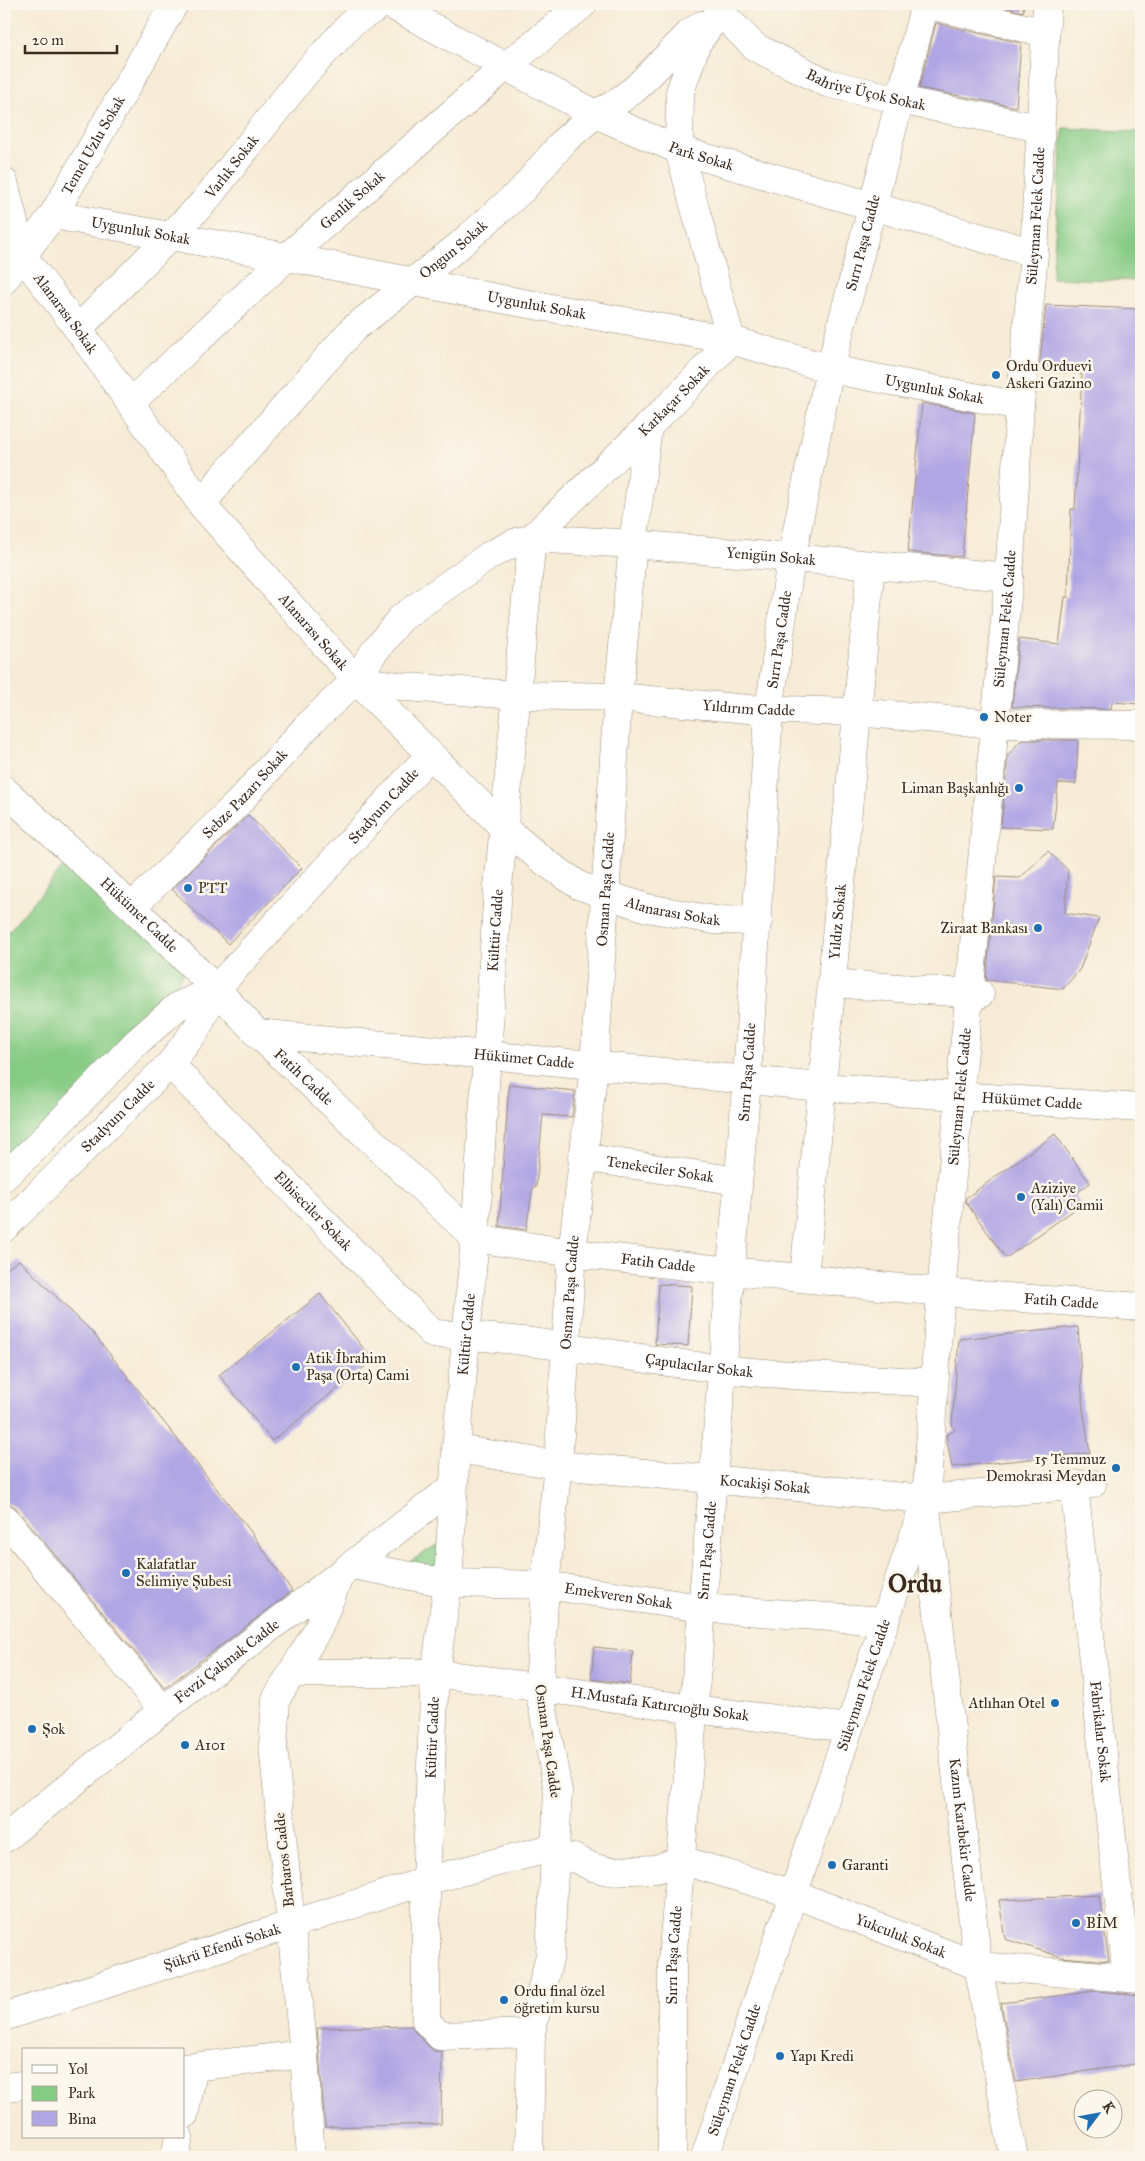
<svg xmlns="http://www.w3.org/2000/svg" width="1145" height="2161" font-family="'IM FELL Great Primer',serif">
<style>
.green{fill:#86cb84;stroke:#607a51}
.building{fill:#b0a6e4}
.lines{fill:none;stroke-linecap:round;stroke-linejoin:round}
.minor-casing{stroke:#988a7a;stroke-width:29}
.minor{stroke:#fff;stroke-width:28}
.poi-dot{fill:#1f6fb2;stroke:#fbf7ec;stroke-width:2}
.labels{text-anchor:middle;stroke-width:5;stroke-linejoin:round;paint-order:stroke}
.street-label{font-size:15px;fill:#3b2a1e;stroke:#fbf7ec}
.poi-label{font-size:15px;fill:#3b2a1e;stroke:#fbf7ec;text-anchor:start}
.town-label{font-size:25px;font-weight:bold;fill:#3b2a1e;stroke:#fbf7ec}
</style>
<rect width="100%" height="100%" fill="#fbf7ec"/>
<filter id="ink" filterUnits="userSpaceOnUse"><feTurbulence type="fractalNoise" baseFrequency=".02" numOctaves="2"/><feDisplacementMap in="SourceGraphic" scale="10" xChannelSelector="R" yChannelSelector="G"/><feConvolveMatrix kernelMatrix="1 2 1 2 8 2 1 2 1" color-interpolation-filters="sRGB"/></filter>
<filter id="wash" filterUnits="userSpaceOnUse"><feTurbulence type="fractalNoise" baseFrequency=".0096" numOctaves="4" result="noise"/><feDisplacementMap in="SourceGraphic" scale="20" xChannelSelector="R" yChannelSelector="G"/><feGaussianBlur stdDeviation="1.12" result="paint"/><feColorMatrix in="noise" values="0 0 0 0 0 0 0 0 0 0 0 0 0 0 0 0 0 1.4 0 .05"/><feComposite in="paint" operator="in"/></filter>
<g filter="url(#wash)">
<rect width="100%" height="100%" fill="#f6ebd6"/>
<path class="green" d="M1063,128L1141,132V281L1052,278Z
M73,855L188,962L169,1003L4,1177V937Z
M452,1535L448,1573L400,1568Z"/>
<g id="blocks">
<path class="building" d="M991,4H1024L1023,12Z
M936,23L1021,43L1016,107L919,88Z
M1046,305L1141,309V704L1112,702L1111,709L1012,707L1019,639L1059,644L1065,597H1068L1071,509H1075L1082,374L1039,370Z
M922,403L975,413L962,557L908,552Z
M1021,740H1078L1076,784L1058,783L1053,829L1001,827L1008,755Z
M248,815L302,868L228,944L172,889Z
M1048,851L1068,870L1065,913L1099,918L1080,969L1063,989L986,980L996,877L1020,878Z
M509,1084L575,1091L572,1117L543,1115L536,1187H533L526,1230L499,1226Z
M1055,1134L1090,1183L1074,1195L1081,1205L1006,1258L965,1201L966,1198Z
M19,1260L93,1333L251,1532L292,1591L165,1688L16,1508L10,1504L4,1503V1271Z
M659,1284L692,1286L688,1346L655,1344Z
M320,1294L373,1360L272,1441L219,1375Z
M1078,1327L1083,1409L1090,1453L952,1467L946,1435L955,1430L952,1424L959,1339Z
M594,1647L633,1651L630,1684L591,1679Z
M1099,1895L1109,1961L1061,1957L1005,1939L999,1900Z
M1096,1991L1139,1995L1141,2011V2063L1016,2082L1001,2003Z
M412,2026L415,2032L429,2047L434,2051L442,2052L441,2124L325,2127L317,2028Z"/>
</g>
</g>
<g filter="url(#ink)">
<use href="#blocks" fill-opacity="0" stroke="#988a7a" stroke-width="1"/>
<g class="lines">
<defs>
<g id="minor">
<path id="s1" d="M389,4L595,114L679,150L1034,253"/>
<path id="s2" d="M717,4L720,12L755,47L827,83L899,100L1040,128"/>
<path d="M926,4L1045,33"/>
<path id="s3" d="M4,182L22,255L78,329L202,505L356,680L505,829L545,862L580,886L647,908L714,920L758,921"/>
<path id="s4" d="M53,215L287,257L512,301L731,340L830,369L1020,406"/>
<path id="s5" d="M4,280L53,215L174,4"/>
<path id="s6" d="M78,329L204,202L303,76L353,22L382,4"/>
<path id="s7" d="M130,403L287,257L505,67L583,4"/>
<path id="s8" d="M202,505L222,478L353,329L460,245L522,190L565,140L595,114L613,105L635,89L690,33L702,25"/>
<path id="s9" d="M356,680L406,687L516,695L618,697L748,709L856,712L995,724L1141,725"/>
<path id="s10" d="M4,790L132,907L216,989L257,1033L475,1238L572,1253L730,1271L941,1292L1141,1307"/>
<path id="s11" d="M132,907L239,802L311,722L356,680L374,652L401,618L490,555L514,543L532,538C599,473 669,410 731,340L679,150L680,92L697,43L720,12"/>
<path d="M831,983L980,994"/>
<path id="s12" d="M257,1033L821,1087L1141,1108"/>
<path id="s13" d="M170,1064L433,1334C531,1337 625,1358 722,1369C792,1377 863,1378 933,1383"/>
<path id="s14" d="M582,1157L738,1181"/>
<path id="s15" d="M4,1177L38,1145L137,1042L178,1006L216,989L430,755"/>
<path id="s16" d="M4,1228L170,1064L196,1030L216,989"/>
<path id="s17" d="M804,1278L871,565"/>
<path id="s18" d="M456,1449L558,1465L926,1499L1092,1484"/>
<path id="s19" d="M1074,1485L1127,1977"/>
<path id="s20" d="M926,1508L978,1966L1014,2157"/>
<path d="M4,1518L163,1710"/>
<path id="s21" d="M352,1565L448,1583L545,1585L702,1608L885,1621"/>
<path id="s22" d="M292,1673H435L694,1709L849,1728"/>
<path id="s23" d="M4,1839L163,1710L453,1487"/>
<path id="s24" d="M4,2017L426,1881L555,1847L564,1859L574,1858L592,1867L608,1871L656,1869L681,1860L794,1894L978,1966L1141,1979"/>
<path id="s25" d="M531,2033L440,2036L426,2021V1881L435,1673L448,1583L456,1449L475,1238L498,887L532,538L633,544L1009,577"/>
<path d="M184,2068L304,2054"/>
<path d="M4,2087L24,2085"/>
<path d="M184,2115L194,2067"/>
<path d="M175,2157L179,2137"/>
<path d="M311,2157L304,2054L273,1746L276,1699L318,1629L339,1577"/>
<path id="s26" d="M529,2157L531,2033L550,1955L558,1791L539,1688L545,1585L558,1465L572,1253L594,1067L618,697L633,544L648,427"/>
<path id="s27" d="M672,2157V1962L747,1080L769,710L791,559L830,369L925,4"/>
<path id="s28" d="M705,2157L926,1499L941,1292L1009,577L1020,406L1034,253L1047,4"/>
</g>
</defs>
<use href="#minor" class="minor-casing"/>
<use href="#minor" class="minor"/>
</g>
</g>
<g class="poi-dot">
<circle cx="996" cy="375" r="5"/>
<circle cx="984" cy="717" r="5"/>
<circle cx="1019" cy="788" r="5"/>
<circle cx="188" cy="888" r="5"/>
<circle cx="1038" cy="928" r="5"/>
<circle cx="1021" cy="1197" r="5"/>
<circle cx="296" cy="1367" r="5"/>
<circle cx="1116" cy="1468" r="5"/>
<circle cx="126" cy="1573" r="5"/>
<circle cx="1055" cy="1703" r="5"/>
<circle cx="32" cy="1729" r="5"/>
<circle cx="185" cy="1745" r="5"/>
<circle cx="832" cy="1865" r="5"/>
<circle cx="1076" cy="1923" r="5"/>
<circle cx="504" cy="2000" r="5"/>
<circle cx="780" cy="2056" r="5"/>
</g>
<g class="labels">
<g class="street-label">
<text dy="5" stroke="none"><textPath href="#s2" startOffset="178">Bahriye Üçok Sokak</textPath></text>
<text dy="5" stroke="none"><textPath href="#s5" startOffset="162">Temel Uzlu Sokak</textPath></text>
<text dy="5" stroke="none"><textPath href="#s1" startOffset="348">Park Sokak</textPath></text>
<text dy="5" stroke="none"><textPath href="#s6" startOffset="224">Varlık Sokak</textPath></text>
<text dy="5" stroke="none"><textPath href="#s7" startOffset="301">Genlik Sokak</textPath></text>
<text dy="5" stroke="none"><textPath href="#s28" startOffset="1982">Süleyman Felek Cadde</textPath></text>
<text dy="5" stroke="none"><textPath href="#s4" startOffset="89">Uygunluk Sokak</textPath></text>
<text dy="5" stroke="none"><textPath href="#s27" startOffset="1928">Sırrı Paşa Cadde</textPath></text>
<text dy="5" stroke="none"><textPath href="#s8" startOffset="360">Ongun Sokak</textPath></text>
<text dy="5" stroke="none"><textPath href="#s4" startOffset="492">Uygunluk Sokak</textPath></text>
<text dy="5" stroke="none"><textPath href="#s3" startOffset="148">Alanarası Sokak</textPath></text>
<text dy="5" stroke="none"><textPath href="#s4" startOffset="899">Uygunluk Sokak</textPath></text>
<text dy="5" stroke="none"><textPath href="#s11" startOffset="748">Karkaçar Sokak</textPath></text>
<text dy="5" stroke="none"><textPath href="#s25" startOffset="1839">Yenigün Sokak</textPath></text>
<text dy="5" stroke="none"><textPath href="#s28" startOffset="1578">Süleyman Felek Cadde</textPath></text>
<text dy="5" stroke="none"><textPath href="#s3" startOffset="552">Alanarası Sokak</textPath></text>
<text dy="5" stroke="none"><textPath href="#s27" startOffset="1522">Sırrı Paşa Cadde</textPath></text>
<text dy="5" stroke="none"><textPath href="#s9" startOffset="394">Yıldırım Cadde</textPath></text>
<text dy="5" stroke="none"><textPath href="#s11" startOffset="160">Sebze Pazarı Sokak</textPath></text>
<text dy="5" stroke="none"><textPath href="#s15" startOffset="534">Stadyum Cadde</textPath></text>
<text dy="5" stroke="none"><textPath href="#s26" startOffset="1275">Osman Paşa Cadde</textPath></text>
<text dy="5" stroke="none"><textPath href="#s3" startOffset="1018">Alanarası Sokak</textPath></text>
<text dy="5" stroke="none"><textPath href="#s10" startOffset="184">Hükümet Cadde</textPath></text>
<text dy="5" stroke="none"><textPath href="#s17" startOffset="358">Yıldız Sokak</textPath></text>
<text dy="5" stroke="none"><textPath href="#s25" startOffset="1205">Kültür Cadde</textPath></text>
<text dy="5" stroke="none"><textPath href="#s12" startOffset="268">Hükümet Cadde</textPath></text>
<text dy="5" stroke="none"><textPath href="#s27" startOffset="1088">Sırrı Paşa Cadde</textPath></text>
<text dy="5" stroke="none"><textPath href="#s10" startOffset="415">Fatih Cadde</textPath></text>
<text dy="5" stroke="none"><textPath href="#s28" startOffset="1098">Süleyman Felek Cadde</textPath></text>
<text dy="5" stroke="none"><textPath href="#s12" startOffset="778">Hükümet Cadde</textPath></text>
<text dy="5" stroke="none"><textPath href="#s16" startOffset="160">Stadyum Cadde</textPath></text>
<text dy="5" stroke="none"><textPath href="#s14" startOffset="79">Tenekeciler Sokak</textPath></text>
<text dy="5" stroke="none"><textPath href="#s13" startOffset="205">Elbiseciler Sokak</textPath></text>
<text dy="5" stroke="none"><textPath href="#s10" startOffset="835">Fatih Cadde</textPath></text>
<text dy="5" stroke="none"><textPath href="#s26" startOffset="870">Osman Paşa Cadde</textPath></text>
<text dy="5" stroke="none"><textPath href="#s10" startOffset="1240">Fatih Cadde</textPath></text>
<text dy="5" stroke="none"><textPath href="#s25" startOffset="800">Kültür Cadde</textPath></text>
<text dy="5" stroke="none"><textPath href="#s13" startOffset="645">Çapulacılar Sokak</textPath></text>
<text dy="5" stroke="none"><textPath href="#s18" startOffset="311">Kocakişi Sokak</textPath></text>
<text dy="5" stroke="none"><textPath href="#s27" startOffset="608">Sırrı Paşa Cadde</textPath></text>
<text dy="5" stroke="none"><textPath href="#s21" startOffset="269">Emekveren Sokak</textPath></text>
<text dy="5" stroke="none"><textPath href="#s23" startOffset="285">Fevzi Çakmak Cadde</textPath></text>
<text dy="5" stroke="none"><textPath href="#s28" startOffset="498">Süleyman Felek Cadde</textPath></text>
<text dy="5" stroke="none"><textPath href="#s22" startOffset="370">H.Mustafa Katırcıoğlu Sokak</textPath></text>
<text dy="5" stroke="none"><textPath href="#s19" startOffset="248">Fabrikalar Sokak</textPath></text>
<text dy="5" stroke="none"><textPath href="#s25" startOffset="395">Kültür Cadde</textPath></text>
<text transform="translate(548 1741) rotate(82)" y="5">Osman Paşa Cadde</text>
<text dy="5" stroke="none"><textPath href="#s20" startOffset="324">Kazım Karabekir Cadde</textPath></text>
<text transform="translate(284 1860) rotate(-96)" y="5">Barbaros Cadde</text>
<text dy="5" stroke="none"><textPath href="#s24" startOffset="946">Yukculuk Sokak</textPath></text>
<text dy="5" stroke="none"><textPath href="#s24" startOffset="229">Şükrü Efendi Sokak</textPath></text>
<text dy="5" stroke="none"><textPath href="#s27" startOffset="202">Sırrı Paşa Cadde</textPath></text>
<text dy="5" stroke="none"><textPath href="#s28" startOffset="92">Süleyman Felek Cadde</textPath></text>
</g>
<g class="poi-label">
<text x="1006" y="371">Ordu Orduevi<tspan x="1006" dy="17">Askeri Gazino</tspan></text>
<text x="994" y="722">Noter</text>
<text x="1009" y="793" text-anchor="end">Liman Başkanlığı</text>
<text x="198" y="893">PTT</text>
<text x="1028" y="933" text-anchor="end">Ziraat Bankası</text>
<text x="1031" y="1193">Aziziye<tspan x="1031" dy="17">(Yalı) Camii</tspan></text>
<text x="306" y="1363">Atik İbrahim<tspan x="306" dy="17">Paşa (Orta) Cami</tspan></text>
<text x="1106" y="1464" text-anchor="end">15 Temmuz<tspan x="1106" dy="17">Demokrasi Meydan</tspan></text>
<text x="136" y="1569">Kalafatlar<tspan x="136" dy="17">Selimiye Şubesi</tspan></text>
<text x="1045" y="1708" text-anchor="end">Atlıhan Otel</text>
<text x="42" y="1734">Şok</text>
<text x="195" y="1750">A101</text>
<text x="842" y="1870">Garanti</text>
<text x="1086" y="1928">BİM</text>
<text x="514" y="1996">Ordu final özel<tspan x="514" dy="17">öğretim kursu</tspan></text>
<text x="790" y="2061">Yapı Kredi</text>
</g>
<g class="town-label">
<text x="915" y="1592">Ordu</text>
</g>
</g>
<rect width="1145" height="2161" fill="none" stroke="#fbf7ec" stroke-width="20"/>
<rect x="22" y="2048" width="162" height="90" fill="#fbf7ec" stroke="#aea59a"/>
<rect x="32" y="2065" width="25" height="8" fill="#ffffff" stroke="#aea59a"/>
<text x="68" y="2074" font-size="15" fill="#3b2a1e">Yol</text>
<rect x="32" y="2086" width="25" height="15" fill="#86cb84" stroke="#aea59a"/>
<text x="68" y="2098" font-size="15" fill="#3b2a1e">Park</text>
<rect x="32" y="2111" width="25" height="15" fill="#b0a6e4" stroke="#aea59a"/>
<text x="68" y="2124" font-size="15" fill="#3b2a1e">Bina</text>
<g transform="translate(1098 2114) rotate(58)"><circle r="24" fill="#fbf7ec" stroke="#aea59a"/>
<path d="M0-4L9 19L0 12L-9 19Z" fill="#1f6fb2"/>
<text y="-8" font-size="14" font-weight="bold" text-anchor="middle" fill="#3b2a1e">K</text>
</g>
<path d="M25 45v8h92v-8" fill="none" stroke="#3b2a1e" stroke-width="2.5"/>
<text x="32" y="45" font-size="15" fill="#3b2a1e" stroke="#fbf7ec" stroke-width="4" paint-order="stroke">20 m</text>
</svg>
